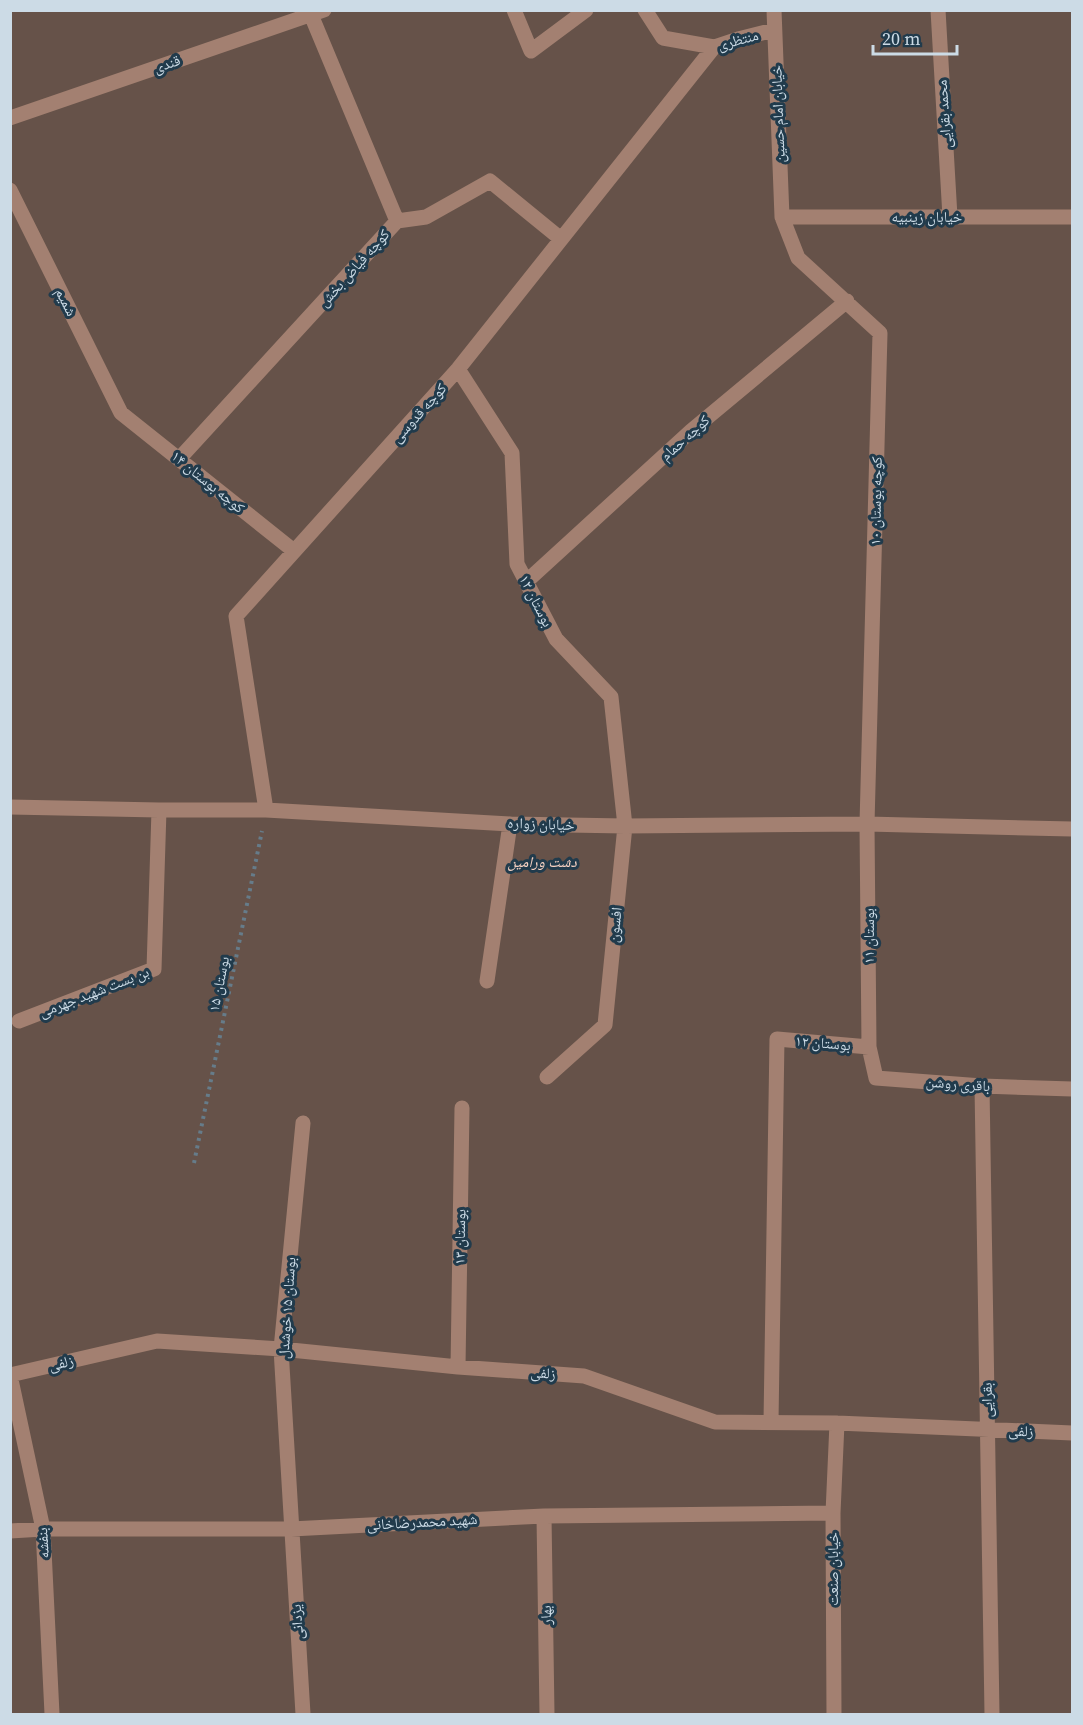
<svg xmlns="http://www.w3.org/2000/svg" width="1083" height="1725" font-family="'Source Serif 4','Noto Naskh Arabic',serif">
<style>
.green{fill:#665249}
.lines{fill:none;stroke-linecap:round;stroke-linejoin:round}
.path{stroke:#667c8a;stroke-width:4;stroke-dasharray:3 4.5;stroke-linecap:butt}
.minor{stroke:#a38071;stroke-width:15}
.labels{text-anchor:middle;stroke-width:6;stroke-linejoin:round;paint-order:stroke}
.street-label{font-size:15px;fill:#ccdbe6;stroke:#213b4c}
.park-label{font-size:15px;font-style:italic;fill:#f9d3c3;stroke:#213b4c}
</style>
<rect width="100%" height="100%" fill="#213b4c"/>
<path class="green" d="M11,11H1072V1714H11Z"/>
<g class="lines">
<path class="path" d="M194,1163L262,831"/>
<path class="minor" d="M309,10L397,221
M514,10L531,51L586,10
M645,10L663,38L714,47L738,39L774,30
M774,10L782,217L798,258L880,333L867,824L869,1047L876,1078L982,1086L1072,1089
M938,10L950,217
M10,118L324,10
M10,190L121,413L294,551
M782,217H1072
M458,369L512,453L517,564L556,639L611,697L625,826L605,1025L547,1077
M179,459L397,221L426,217L490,181L561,239
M527,581L691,431L847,301
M10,807L159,810H266L510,824L625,826L867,824L1072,829
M266,810L236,616L458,369L714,47
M487,981L510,824
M19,1021L154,969L159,810
M982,1086L992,1714
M458,1367L462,1108
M771,1422L777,1039L869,1047
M544,1516L547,1714
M10,1531L43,1529H291L544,1516L833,1513
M52,1714L43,1529L10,1375L157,1341L281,1349L458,1367L584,1376L715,1422L837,1423L1072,1433
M303,1714L281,1349L303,1123
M834,1714L833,1513L837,1423"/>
</g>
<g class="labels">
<g class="street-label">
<text transform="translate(738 40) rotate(-15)" y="5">منتظری</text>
<text transform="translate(167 64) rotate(-19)" y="5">قندی</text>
<text transform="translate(778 114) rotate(-92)" y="5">خیابان امام حسین</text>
<text transform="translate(944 114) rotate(-94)" y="5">محمد بقرایی</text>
<text x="927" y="222">خیابان زینبیه</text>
<text transform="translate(354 268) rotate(-48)" y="5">کوچه فیاض بخش</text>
<text transform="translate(66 302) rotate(63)" y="5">شمیم</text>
<text transform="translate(419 413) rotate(-48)" y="5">کوچه قدوسی</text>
<text transform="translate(685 438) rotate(-42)" y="5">کوچه حمام</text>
<text transform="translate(208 482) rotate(39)" y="5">کوچه بوستان ۱۴</text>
<text transform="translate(876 501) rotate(-89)" y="5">کوچه بوستان ۱۰</text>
<text transform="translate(536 601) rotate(63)" y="5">بوستان ۱۲</text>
<text transform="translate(541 824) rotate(2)" y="5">خیابان زواره</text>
<text transform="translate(615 925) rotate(-84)" y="5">افسون</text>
<text transform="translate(869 936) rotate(-90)" y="5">بوستان ۱۱</text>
<text transform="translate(219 984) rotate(-79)" y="5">بوستان ۱۵</text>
<text transform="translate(94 992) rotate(-21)" y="5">بن بست شهید جهرمی</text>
<text transform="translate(823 1043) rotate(5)" y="5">بوستان ۱۲</text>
<text transform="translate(958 1084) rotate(4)" y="5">باقری روشن</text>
<text transform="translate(460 1237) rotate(-89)" y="5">بوستان ۱۳</text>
<text transform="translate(287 1308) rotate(-86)" y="5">بوستان ۱۵ خوشدل</text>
<text transform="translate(61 1363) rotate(-13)" y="5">زلفی</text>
<text transform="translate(543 1373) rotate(4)" y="5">زلفی</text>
<text transform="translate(987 1400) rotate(-91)" y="5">بقرایی</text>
<text transform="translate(1021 1431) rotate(2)" y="5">زلفی</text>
<text transform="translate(422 1522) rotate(-3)" y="5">شهید محمدرضاخانی</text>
<text transform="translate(43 1543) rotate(-94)" y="5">بنفشه</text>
<text transform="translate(833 1569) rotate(-90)" y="5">خیابان صنعت</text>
<text transform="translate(546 1615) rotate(-91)" y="5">بهار</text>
<text transform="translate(297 1622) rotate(-94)" y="5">یزدانی</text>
</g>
<g class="park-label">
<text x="542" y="867">دشت ورامین</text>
</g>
</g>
<rect width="1083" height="1725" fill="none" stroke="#ccdbe6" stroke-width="24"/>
<path d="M873 45v9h84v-9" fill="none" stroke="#ccdbe6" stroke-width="3"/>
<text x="882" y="45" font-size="18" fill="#ccdbe6" stroke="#213b4c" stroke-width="4.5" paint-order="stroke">20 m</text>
</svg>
